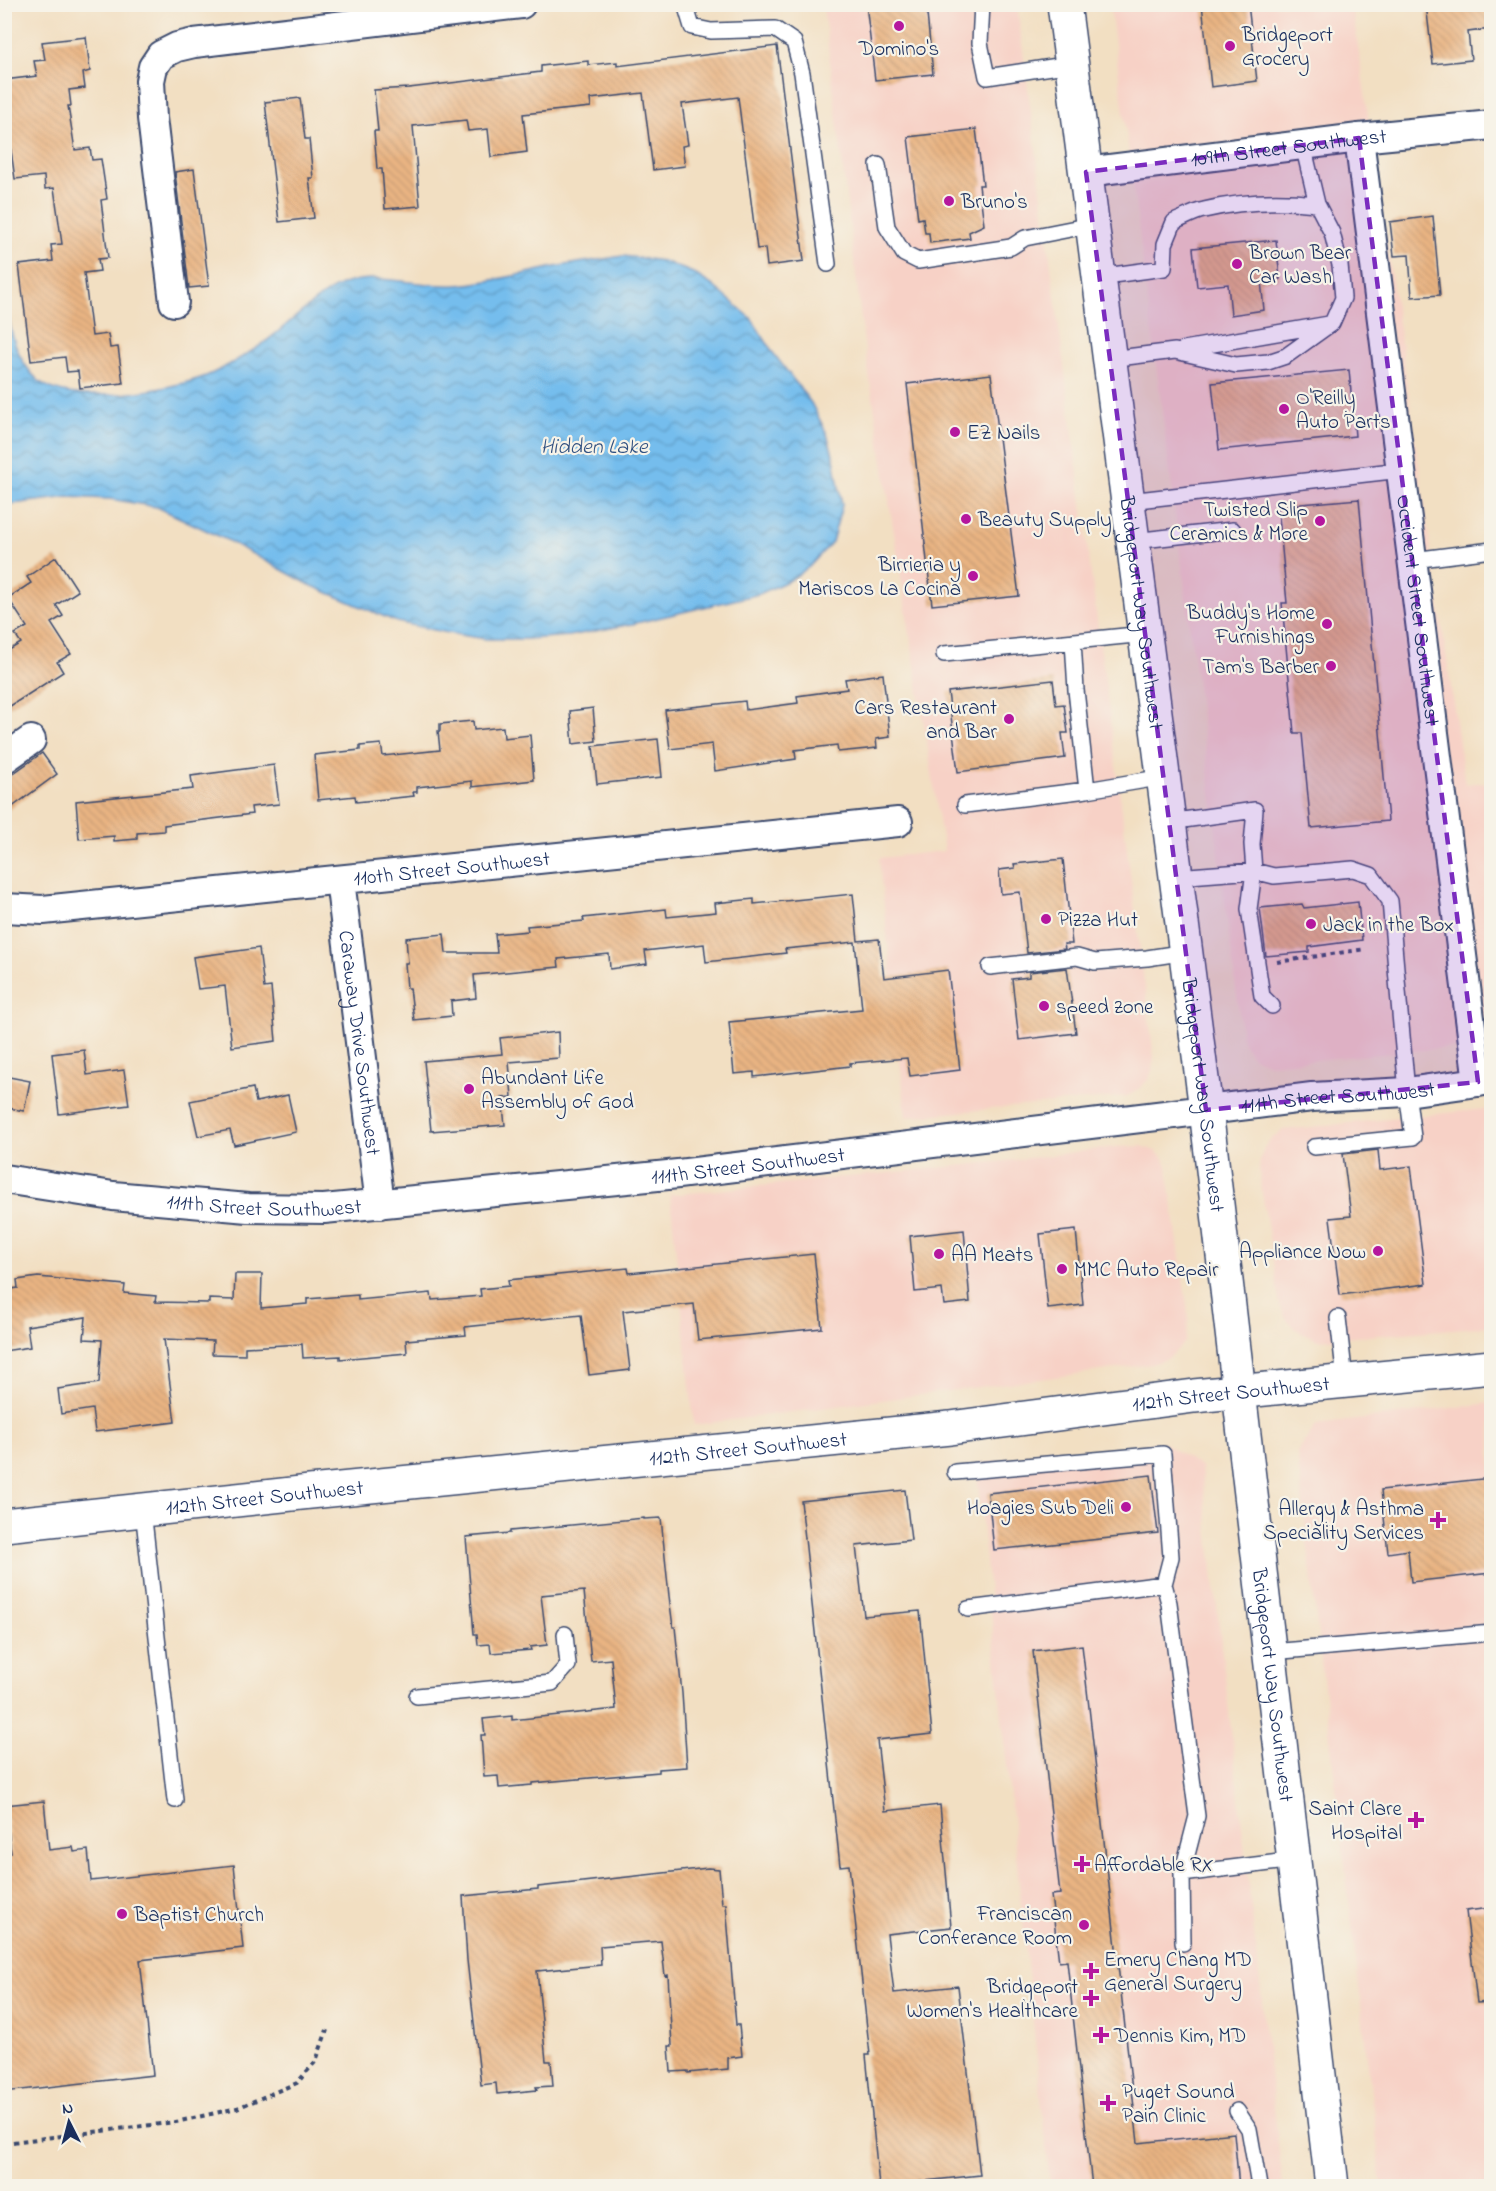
<svg xmlns="http://www.w3.org/2000/svg" width="1496" height="2191" font-family="'Indie Flower',sans-serif">
<style>
.built{fill:#f7d1c6}
.water{fill:url(#water-waves);stroke:#4876a6;stroke-width:1.5}
.building{fill:url(#building-back-hatch)}
.lines{fill:none;stroke-linecap:round;stroke-linejoin:round}
.lane-casing{stroke:#3b496d;stroke-width:18}
.street-casing{stroke:#3b496d;stroke-width:32}
.secondary-casing{stroke:#3b496d;stroke-width:36}
.primary-casing{stroke:#3b496d;stroke-width:36}
.path{stroke:#3b496d;stroke-width:4;stroke-dasharray:4.5 4.5;stroke-linecap:butt}
.lane{stroke:#fff;stroke-width:15}
.street{stroke:#fff;stroke-width:28}
.secondary{stroke:#fff;stroke-width:33}
.primary{stroke:#fff;stroke-width:33}
.marked{fill:#7b2cbf;fill-opacity:0.2;stroke:#7b2cbf;stroke-width:4.5;stroke-dasharray:12 8;stroke-linejoin:round}
.poi-dot{fill:#b5179e;stroke:#f7f3e8;stroke-width:2}
.labels{text-anchor:middle;stroke-width:4.5;stroke-linejoin:round;paint-order:stroke}
.poi-label{font-size:21px;fill:#1b2f5e;stroke:#f7f3e8;text-anchor:start}
.street-label{font-size:21px;fill:#1b2f5e;stroke:#f7f3e8}
.water-label{font-size:22px;font-style:italic;fill:#325282;stroke:#f7f3e8}
</style>
<defs>
<pattern id="water-waves" width="16" height="10" patternUnits="userSpaceOnUse" patternTransform="scale(1.5)"><rect width="16" height="10" fill="#75bded"/><path d="M0 5q4-4 8 0t8 0" fill="none" stroke="#5f9ac3"/></pattern>
<pattern id="building-back-hatch" width="6" height="6" patternUnits="userSpaceOnUse" patternTransform="scale(1.5)"><rect width="6" height="6" fill="#e9b482"/><path d="M-1 5l2 2M0 0l6 6M5-1l2 2" fill="none" stroke="#c79b73"/></pattern>
</defs>
<rect width="100%" height="100%" fill="#f7f3e8"/>
<filter id="ink" filterUnits="userSpaceOnUse"><feTurbulence type="fractalNoise" baseFrequency=".0167" numOctaves="2"/><feDisplacementMap in="SourceGraphic" scale="12" xChannelSelector="R" yChannelSelector="G"/><feConvolveMatrix kernelMatrix="1 2 1 2 8 2 1 2 1" color-interpolation-filters="sRGB"/></filter>
<filter id="wash" filterUnits="userSpaceOnUse"><feTurbulence type="fractalNoise" baseFrequency=".008" numOctaves="4" result="noise"/><feDisplacementMap in="SourceGraphic" scale="24" xChannelSelector="R" yChannelSelector="G"/><feGaussianBlur stdDeviation="1.35" result="paint"/><feColorMatrix in="noise" values="0 0 0 0 0 0 0 0 0 0 0 0 0 0 0 0 0 1.4 0 .05"/><feComposite in="paint" operator="in"/></filter>
<g filter="url(#wash)">
<rect width="100%" height="100%" fill="#f2dfc2"/>
<path class="built" d="M823,5H1017L1154,1057L1153,1068L1149,1079L1135,1092L1127,1096L906,1117L879,858L944,851L864,342Z
M1110,5H1352L1465,784L1491,782V1044L1270,1064L1253,1057L1243,1043Z
M1485,1109L1492,1174L1491,1326L1318,1340L1295,1329L1286,1319L1280,1306L1259,1172L1260,1160L1264,1148L1272,1138L1283,1130Z
M1142,1146L1155,1151L1164,1158L1167,1166L1189,1320L1185,1342L1169,1358L1152,1364L694,1425L670,1195L1005,1161L1115,1147Z
M1491,1403V2186H1382L1297,1453L1316,1425Z
M1164,1443L1201,1467L1283,2186H1050L976,1464Z"/>
<path class="water" d="M623,256L663,261L693,273L712,285L751,318L774,354L811,403L827,434L834,458L842,505L832,542L809,567L790,580L759,594L632,624L569,636L526,639H486L448,633L397,622L310,585L227,540L157,507L110,499L69,497L5,505V299C10,329 15,360 39,381C72,408 169,390 206,376C224,369 241,358 258,347C284,330 321,289 350,282C384,273 423,288 458,285C494,282 529,272 565,265C584,262 604,259 623,256Z"/>
<g id="blocks">
<path class="building" d="M866,4H926L933,74L875,80Z
M1202,4H1248L1257,81L1211,87Z
M1426,4H1491V29L1468,32L1471,60L1433,64Z
M86,37L90,71L83,73L85,88L69,90L71,106H68L75,150L90,148L92,160L101,159L107,199L101,200L108,258L98,259L100,271L84,273L92,336L108,334L110,348L118,347L123,383L80,388L78,371L67,372L65,357L31,361L19,265L53,261L51,245L62,244L54,188L45,189L44,176L15,179L4,100V80L37,76L34,61L45,60L42,42Z
M777,46L804,261L767,266L765,248L757,249L738,97L682,104L688,145L682,146L685,166L653,170L643,93L590,99L591,107L523,114L527,152L491,157L488,129L468,131L466,120L413,126L420,206L385,209L382,169H377L374,131H378L374,90L409,88L541,72V66L588,61V65L617,62V66Z
M300,98L305,139H309L313,178H309L314,218L279,222L265,102Z
M976,129L983,185H979L984,225L969,232L970,238L930,243L929,233H925L923,218L918,219L908,137Z
M194,169L209,286L189,288L175,172Z
M1433,216L1440,295L1412,297L1409,255L1394,256L1390,222Z
M1276,240L1280,279L1261,281L1264,310L1231,315L1228,284L1197,287L1193,248Z
M1349,370L1355,436L1219,450L1212,383Z
M991,374L1019,596L932,605L907,384Z
M1359,499L1388,821L1311,828L1302,733H1294L1282,603H1287L1278,506Z
M56,557L78,591L56,605L63,616L51,623L71,654L57,662L63,672L4,710V653L21,643L15,634L27,627L8,598L31,583L27,577Z
M883,674L890,737L876,739L877,748L838,752L837,745L795,750L796,759L715,771L712,744L670,749L665,710L745,701L746,710L798,703L797,696L847,689L845,679Z
M1053,680L1056,705L1064,704L1068,733H1062L1065,758L958,772L948,692Z
M593,708L596,741L573,744L570,711Z
M473,721L474,730L503,727L504,738L530,735L534,780L472,787V781L417,787V792H413L414,796L356,802L355,796L318,800L314,755L360,750V746L381,744L383,756L440,750L438,731H440V724Z
M658,739L662,777L597,784L593,746Z
M42,753L57,774L4,813V780Z
M274,765L279,804L251,807L252,814L164,825V831L137,833V839L114,841V836L79,839L76,801L193,789L191,776Z
M1063,859L1072,944H1064L1065,949L1027,953L1020,892L1001,894L999,870L1015,868L1014,864Z
M853,894L858,941L879,939L884,978L948,970L960,1070L910,1076L907,1058L850,1063V1066L754,1077V1072L734,1074L729,1022L862,1009L855,942L785,949L786,953L706,962L704,944L645,951L647,964L610,969L609,954L558,959L559,967L474,975L476,998L451,1001L452,1016L414,1020L410,988H407L405,963H408L406,938L444,934L446,953H497L495,934L528,931L527,926L584,921L583,918L666,909L667,917L716,912L715,903L754,899V904Z
M1358,902L1362,940L1309,947V952L1266,956L1260,908L1302,904L1304,908Z
M259,948L264,988L271,987L276,1041L232,1047L225,986L198,989L193,957Z
M1067,968L1076,1033L1019,1040L1012,979L1029,977V972Z
M558,1032L559,1058L509,1062L512,1097L502,1098L505,1125L431,1131L424,1061L502,1054L500,1038Z
M84,1050L87,1075L124,1070L129,1105L59,1114L52,1054Z
M4,1076L30,1081L24,1111L4,1107Z
M253,1088L256,1102L288,1095L296,1132L234,1145L230,1130L198,1136L190,1101Z
M1378,1150L1380,1170L1411,1166L1426,1284L1340,1295L1330,1218L1351,1216L1343,1154Z
M964,1230L970,1302L944,1305L942,1289L915,1292L910,1236Z
M1076,1230L1083,1305L1048,1309L1040,1234Z
M814,1254L822,1328L698,1340L694,1304L623,1311L630,1370L589,1375L581,1315L465,1327L466,1335L406,1340L407,1353L340,1359V1356L303,1358L302,1344L245,1347V1355L212,1354L213,1341L164,1339L175,1422L95,1432L92,1409L61,1414L58,1389L99,1383L102,1340L84,1339L86,1317L27,1326L30,1347L4,1351V1290L18,1288L17,1280L38,1277L125,1285L124,1293L156,1296L155,1302L209,1303V1299L234,1300L235,1274H262L261,1308L307,1304V1299L358,1295V1300L431,1293L432,1300L481,1296L480,1289L509,1286L508,1280L628,1268L629,1273Z
M1151,1475L1158,1533L994,1550L988,1493Z
M1491,1478V1573L1411,1582L1408,1550L1388,1553L1381,1490Z
M905,1490L911,1540L856,1546L864,1616L920,1611L932,1734L877,1740L885,1811L940,1805L951,1927L887,1934L894,1993L958,1986L980,2175L879,2186L866,2055H870L849,1865L840,1866L801,1501Z
M644,1518V1519L661,1518L669,1596L673,1627H675L682,1693L687,1767L659,1769V1772L532,1783V1785L499,1788L498,1776L484,1777L481,1735H485L483,1719L512,1716V1720L616,1709L611,1659L591,1661L584,1591L541,1595L547,1645L530,1647L531,1650L491,1653L490,1644L478,1645L477,1634H474L466,1537L510,1533V1531Z
M1082,1645L1138,2143L1234,2133L1239,2187H1092L1067,1961L1059,1962L1051,1895L1060,1894L1033,1651Z
M44,1801L49,1850L73,1847L74,1852L88,1850L91,1881L234,1865L243,1948L140,1960L153,2075L4,2092V1854L11,1853L5,1805Z
M708,1868L719,1869L722,1904H726L736,2025H739L742,2056L728,2058V2069L688,2073V2071L671,2072L669,2046H672L668,1975L665,1976L661,1941L600,1946L601,1965L537,1971L546,2061H551L553,2086L536,2087L537,2090L497,2094L496,2083L481,2085L467,1960L463,1896L538,1889V1887Z
M1491,1908V2002L1477,2003L1466,1911Z"/>
</g>
</g>
<g filter="url(#ink)">
<use href="#blocks" fill-opacity="0" stroke="#3b496d" stroke-width="1.5"/>
<g class="lines">
<defs>
<path id="lane" d="M685,4L692,27L711,31L775,29L794,42L802,73L828,264
M982,4L980,43L987,77L1071,64
M878,165L887,227L904,254L918,261L1011,247L1025,238L1091,225
M1098,277L1164,268L1165,244L1174,222C1184,218 1194,212 1204,210C1241,201 1280,200 1317,204
M1184,349L1329,324
M1110,359L1175,351L1236,365L1268,362L1286,356L1332,323L1343,298L1340,265L1332,233L1317,204L1303,145
M1129,501L1401,470
M1133,541L1233,530
M1413,560L1492,550
M1073,641L1076,690L1087,790
M944,654L1145,634
M965,805L1087,790L1164,777
M1169,822L1255,810L1252,844L1254,871L1249,909L1262,996L1272,1006
M1176,877L1254,871L1274,876L1353,869L1371,875L1390,901L1407,1092L1413,1137L1314,1147
M990,967L1077,957L1095,962L1147,958L1186,952
M1338,1318L1345,1380
M955,1472L1163,1454L1171,1557L1164,1584L1169,1603L1197,1816L1182,1874L1183,1943
M143,1510L175,1800
M968,1609L1164,1584
M1271,1652L1492,1633
M417,1696L552,1683L568,1665L565,1634
M1182,1874L1295,1860
M1237,2111L1249,2129L1259,2186"/>
<g id="street">
<path id="s1" d="M1359,138L1478,1082"/>
<path id="s2" d="M1086,172L1359,138L1492,125"/>
<path d="M174,302L152,118L150,81L153,67L161,55L177,47L194,43L521,4"/>
<path d="M4,759L31,740"/>
<path id="s3" d="M340,880L380,1204"/>
<path id="s4" d="M4,908L43,910L898,822"/>
<path id="s5" d="M4,1179L113,1196L248,1208L324,1209L678,1174L1256,1104L1312,1097L1407,1092L1492,1080"/>
</g>
<g id="secondary">
<path id="s6" d="M4,1525L310,1492L950,1428L1194,1396L1492,1367"/>
</g>
<g id="primary">
<path id="s7" d="M1064,4L1206,1110L1332,2186"/>
</g>
</defs>
<use href="#lane" class="lane-casing"/>
<use href="#street" class="street-casing"/>
<use href="#secondary" class="secondary-casing"/>
<use href="#primary" class="primary-casing"/>
<path class="path" d="M1277,962L1366,949
M4,2143L176,2122L237,2108L297,2083L316,2061L327,2030"/>
<use href="#lane" class="lane"/>
<use href="#street" class="street"/>
<use href="#secondary" class="secondary"/>
<use href="#primary" class="primary"/>
</g>
</g>
<path class="marked" d="M1359,138L1478,1082L1206,1110L1086,172Z"/>
<g class="poi-dot">
<circle cx="899" cy="26" r="6"/>
<circle cx="1230" cy="46" r="6"/>
<circle cx="949" cy="201" r="6"/>
<circle cx="1237" cy="264" r="6"/>
<circle cx="1284" cy="409" r="6"/>
<circle cx="955" cy="432" r="6"/>
<circle cx="966" cy="519" r="6"/>
<circle cx="1320" cy="521" r="6"/>
<circle cx="973" cy="576" r="6"/>
<circle cx="1327" cy="624" r="6"/>
<circle cx="1331" cy="666" r="6"/>
<circle cx="1009" cy="719" r="6"/>
<circle cx="1046" cy="919" r="6"/>
<circle cx="1311" cy="924" r="6"/>
<circle cx="1044" cy="1006" r="6"/>
<circle cx="469" cy="1089" r="6"/>
<circle cx="1378" cy="1251" r="6"/>
<circle cx="939" cy="1254" r="6"/>
<circle cx="1062" cy="1269" r="6"/>
<circle cx="1126" cy="1507" r="6"/>
<path d="M1435 1511h6v6h6v6h-6v6h-6v-6h-6v-6h6z"/>
<path d="M1413 1811h6v6h6v6h-6v6h-6v-6h-6v-6h6z"/>
<path d="M1079 1855h6v6h6v6h-6v6h-6v-6h-6v-6h6z"/>
<circle cx="122" cy="1914" r="6"/>
<circle cx="1084" cy="1925" r="6"/>
<path d="M1088 1962h6v6h6v6h-6v6h-6v-6h-6v-6h6z"/>
<path d="M1088 1989h6v6h6v6h-6v6h-6v-6h-6v-6h6z"/>
<path d="M1098 2026h6v6h6v6h-6v6h-6v-6h-6v-6h6z"/>
<path d="M1105 2094h6v6h6v6h-6v6h-6v-6h-6v-6h6z"/>
</g>
<g class="labels">
<g class="poi-label">
<text x="1242" y="41">Bridgeport<tspan x="1242" dy="24">Grocery</tspan></text>
<text x="899" y="55" text-anchor="middle">Domino's</text>
<text x="961" y="208">Bruno's</text>
<text x="1249" y="259">Brown Bear<tspan x="1249" dy="24">Car Wash</tspan></text>
<text x="1296" y="404">O'Reilly<tspan x="1296" dy="24">Auto Parts</tspan></text>
<text x="967" y="439">EZ Nails</text>
<text x="1308" y="516" text-anchor="end">Twisted Slip<tspan x="1308" dy="24">Ceramics &amp; More</tspan></text>
<text x="978" y="526">Beauty Supply</text>
<text x="961" y="571" text-anchor="end">Birrieria y<tspan x="961" dy="24">Mariscos La Cocina</tspan></text>
<text x="1315" y="619" text-anchor="end">Buddy's Home<tspan x="1315" dy="24">Furnishings</tspan></text>
<text x="1319" y="673" text-anchor="end">Tam's Barber</text>
<text x="997" y="714" text-anchor="end">Cars Restaurant<tspan x="997" dy="24">and Bar</tspan></text>
<text x="1058" y="926">Pizza Hut</text>
<text x="1323" y="931">Jack in the Box</text>
<text x="1056" y="1013">speed zone</text>
<text x="481" y="1084">Abundant Life<tspan x="481" dy="24">Assembly of God</tspan></text>
<text x="1366" y="1258" text-anchor="end">Appliance Now</text>
<text x="951" y="1261">AA Meats</text>
<text x="1074" y="1276">MMC Auto Repair</text>
<text x="1114" y="1514" text-anchor="end">Hoagies Sub Deli</text>
<text x="1424" y="1515" text-anchor="end">Allergy &amp; Asthma<tspan x="1424" dy="24">Speciality Services</tspan></text>
<text x="1402" y="1815" text-anchor="end">Saint Clare<tspan x="1402" dy="24">Hospital</tspan></text>
<text x="1094" y="1871">Affordable RX</text>
<text x="1072" y="1920" text-anchor="end">Franciscan<tspan x="1072" dy="24">Conferance Room</tspan></text>
<text x="134" y="1921">Baptist Church</text>
<text x="1104" y="1966">Emery Chang MD<tspan x="1104" dy="24">General Surgery</tspan></text>
<text x="1078" y="1993" text-anchor="end">Bridgeport<tspan x="1078" dy="24">Women's Healthcare</tspan></text>
<text x="1114" y="2042">Dennis Kim, MD</text>
<text x="1122" y="2098">Puget Sound<tspan x="1122" dy="24">Pain Clinic</tspan></text>
</g>
<g class="street-label">
<text dy="7" stroke="none"><textPath href="#s2" startOffset="204">109th Street Southwest</textPath></text>
<text dy="7" stroke="none"><textPath href="#s1" startOffset="476">Occident Street Southwest</textPath></text>
<text dy="7" stroke="none"><textPath href="#s7" startOffset="614">Bridgeport Way Southwest</textPath></text>
<text dy="7" stroke="none"><textPath href="#s4" startOffset="450">110th Street Southwest</textPath></text>
<text dy="7" stroke="none"><textPath href="#s3" startOffset="164">Caraway Drive Southwest</textPath></text>
<text dy="7" stroke="none"><textPath href="#s7" startOffset="1100">Bridgeport Way Southwest</textPath></text>
<text dy="7" stroke="none"><textPath href="#s5" startOffset="1342">111th Street Southwest</textPath></text>
<text dy="7" stroke="none"><textPath href="#s5" startOffset="748">111th Street Southwest</textPath></text>
<text dy="7" stroke="none"><textPath href="#s5" startOffset="262">111th Street Southwest</textPath></text>
<text dy="7" stroke="none"><textPath href="#s6" startOffset="1234">112th Street Southwest</textPath></text>
<text dy="7" stroke="none"><textPath href="#s6" startOffset="748">112th Street Southwest</textPath></text>
<text dy="7" stroke="none"><textPath href="#s6" startOffset="262">112th Street Southwest</textPath></text>
<text dy="7" stroke="none"><textPath href="#s7" startOffset="1694">Bridgeport Way Southwest</textPath></text>
</g>
<g class="water-label">
<text x="594" y="453">Hidden Lake</text>
</g>
</g>
<rect width="1496" height="2191" fill="none" stroke="#f7f3e8" stroke-width="24"/>
<g transform="translate(69 2122) rotate(354)" stroke="#f7f3e8" stroke-width="4.5" paint-order="stroke">
<path d="M0-4.5L10 22L0 15L-10 22Z" fill="#1b2f5e"/>
<text y="-9" font-size="16" font-weight="bold" text-anchor="middle" fill="#1b2f5e">N</text>
</g>
</svg>
